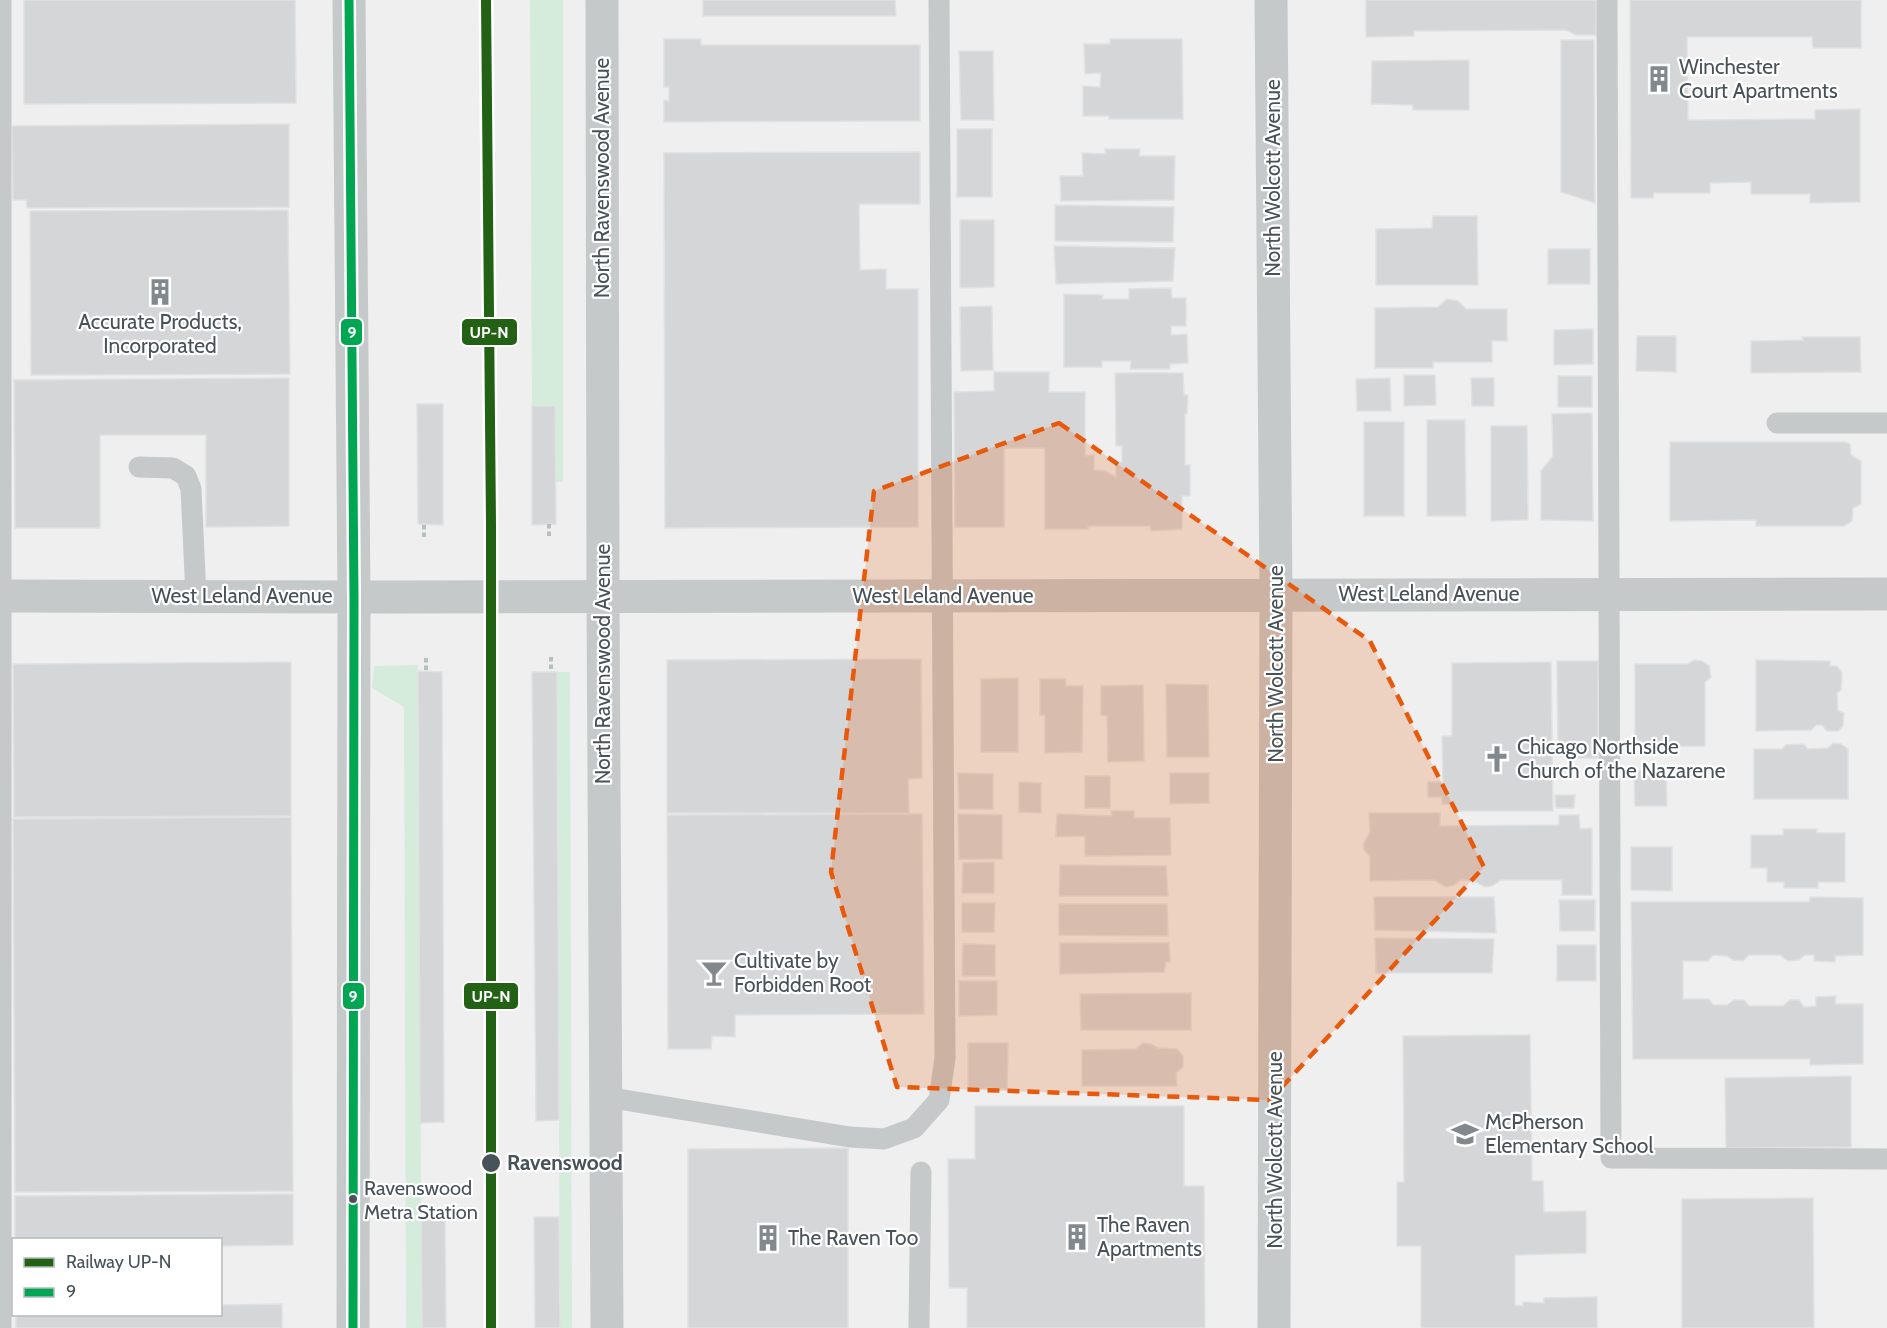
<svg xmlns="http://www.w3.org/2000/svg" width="1887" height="1328" font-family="Cabin,sans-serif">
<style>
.green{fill:#d5ecdc}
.building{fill:#d5d6d8;stroke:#e0e1e2;stroke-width:1.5}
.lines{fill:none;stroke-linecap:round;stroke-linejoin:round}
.path{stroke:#b6c0bc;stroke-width:4;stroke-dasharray:4.5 3;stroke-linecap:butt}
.service{stroke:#c6c9ca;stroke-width:21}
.minor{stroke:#c6c9ca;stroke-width:33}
.bus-1-casing{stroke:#fff;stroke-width:14}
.bus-1{stroke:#00a651;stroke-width:9}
.rail-1-casing{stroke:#fff;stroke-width:15}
.rail-1{stroke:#236214;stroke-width:10}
.marked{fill:#e8590c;fill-opacity:0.2;stroke:#e8590c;stroke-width:4.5;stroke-dasharray:12 8;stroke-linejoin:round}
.stop-dot{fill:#485259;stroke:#fff;stroke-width:2}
.labels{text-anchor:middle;stroke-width:4.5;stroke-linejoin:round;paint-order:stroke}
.bus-label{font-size:20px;fill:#485259;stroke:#fff;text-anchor:start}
.poi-label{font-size:21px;fill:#485259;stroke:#fff;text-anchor:start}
.street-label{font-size:21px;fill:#485259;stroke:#fff}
.stop-label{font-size:21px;font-weight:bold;fill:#485259;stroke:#fff;text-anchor:start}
.line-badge{stroke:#fff;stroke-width:2}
.badge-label{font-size:16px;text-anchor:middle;font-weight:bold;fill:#fff}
</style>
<rect width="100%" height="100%" fill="#efefef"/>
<path class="green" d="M530,0H563V482H555V407L532,406Z
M418,665L422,1328H406L404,707L372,688L374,666Z
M557,672H570L572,1328H560Z"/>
<path class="building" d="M24,0H295L296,103L24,104Z
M703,0H895L896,16H703Z
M1366,0H1596V35H1576L1566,30L1414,31V36L1366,37Z
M1630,0H1861V48H1813L1812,37H1687L1688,120L1815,119V110L1860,109V202L1810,203V194H1751V182L1710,183V193H1654L1653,198H1631Z
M664,39H701V45H920V121L664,122V100L669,101V87H664Z
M1110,39H1182L1183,119H1109V116H1083V86L1100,87L1101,73L1085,74L1084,44H1110Z
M1561,40H1594L1595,203L1561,192Z
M959,51H993L994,120H961Z
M1469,60V110H1413V105L1371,104L1372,61Z
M289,124V207L27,208L26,200H13L12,126Z
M957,129H992V197H957Z
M1105,149H1140L1139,156H1175L1174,200L1061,201L1060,176H1083L1082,153L1106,154Z
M920,152V204H859L860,270L886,269V289H918V527L665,528L664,153Z
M1055,205L1174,207L1173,242L1055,241Z
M288,210L290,374L31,375L30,211Z
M1433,216H1477L1478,285H1376V229L1432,228Z
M960,220H994V287L960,288Z
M1054,246L1175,248L1173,281L1056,284Z
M1548,249H1590V284H1548Z
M1171,288L1172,298H1186V326H1171V335L1187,334L1188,363L1170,364V369H1130L1131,361H1102V367H1064V294L1103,295L1102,299H1129V289Z
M1447,299L1458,301L1466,309H1507V341H1492V362H1433V368H1375V308L1438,307Z
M992,306L993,370L961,371L960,307Z
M1593,329V364L1554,365V330Z
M1637,336H1676V372L1636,371Z
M1802,337H1860L1861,372L1751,373V341L1803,340Z
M994,372H1049V392H1085V456L1094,455V470L1105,471L1116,477V463L1122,462V446H1116L1115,373H1183L1184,395H1188L1187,414H1185V465H1190V496H1182V529L1151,531L1150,526H1088V529H1045V448H1004V527H955L954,392L994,391Z
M1404,375H1435L1436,405L1404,406Z
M1558,376H1592V407H1558Z
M289,378V526L206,527V435H100V528H15L14,380Z
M1390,378L1391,411H1357L1356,379Z
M1471,378H1494V406H1472Z
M417,404H443V525L418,524Z
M532,406H555L556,524L532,525Z
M1592,413L1593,521L1541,520V471L1553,456L1552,414Z
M1427,420H1465L1466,516H1427Z
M1364,422H1404V516H1364Z
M1491,426H1527L1528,520L1491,521Z
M1670,442H1845L1850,444L1851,455L1861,461V504L1853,508L1852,521L1844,526H1756V520L1670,521Z
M921,659L922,778L908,779L909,813H667V660Z
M1694,660L1702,661L1709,666L1711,677L1705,682V746L1635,747V664H1688Z
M1756,660L1830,661V666H1837L1842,673L1841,690L1837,693L1838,711L1844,713L1843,726L1838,731H1827L1822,725H1816L1811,730L1756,731Z
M1557,661H1598V758H1573V747L1558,748Z
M291,662V816L14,817L13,664Z
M1551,662L1553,811H1453L1452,804H1442V797H1428V782H1443L1442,736H1452V663Z
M418,671L442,672L444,1122L420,1123Z
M532,672H557L559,1120L536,1121Z
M1018,678V752H981V679Z
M1040,679H1065L1066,686H1083L1082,752L1045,753V715H1040Z
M1166,684L1208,685L1209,757H1167Z
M1143,685L1144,761L1108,762L1107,716L1101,715V686Z
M1833,743L1841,744L1848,749V799H1754V749H1782L1786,745L1804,744L1808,749L1828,748Z
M1634,770L1666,771L1667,806H1635Z
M958,773L993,774V809H959Z
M1170,773H1209V803L1170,804Z
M1085,776H1110V808H1085Z
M1019,782L1041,783V813L1019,812Z
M1555,795H1575L1574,808H1556Z
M1111,811H1134V818H1170L1171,855L1085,856V836L1056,837L1057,814L1112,816Z
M1369,813H1440V826L1559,825V815H1579L1580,829L1592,828V895H1562V880H1501L1492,886L1485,887L1472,880H1461L1454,885L1446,887L1434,880L1370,881V857L1364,849V843L1370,832Z
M922,814L924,1014L735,1015V1037L712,1036L711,1049H668L667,815Z
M958,814L1002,815V859H959Z
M291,817L293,1191L15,1192L13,819Z
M1783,829H1817V833H1845V882H1818V888H1784V882H1767V868H1751V835H1783Z
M1631,847H1672V891L1631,890Z
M994,862V893H962L963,863Z
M1060,865L1166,866L1168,896H1059Z
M1374,897H1494L1496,933L1375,930Z
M1810,897L1863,898V955L1835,956V962L1814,961V955H1805L1799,960L1788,961L1780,955H1749L1743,961L1733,960L1727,956L1713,955L1708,961H1683V999H1709L1713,1005H1727L1734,1000H1744L1749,1006H1783L1790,1000H1799L1804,1007L1816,1006V997L1836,996L1835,1004H1863V1064L1810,1065V1059H1633L1631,902H1809Z
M1559,900H1595V931H1560Z
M962,903H995L994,932H962Z
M1059,904H1167L1168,936L1059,935Z
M1375,938L1494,939L1492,973H1376Z
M1060,943H1169L1170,962H1166L1164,972L1060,974Z
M963,944L995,945V976H962Z
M1557,945H1596V981H1557Z
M959,981H997V1015L959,1016Z
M1191,993V1030H1081L1080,994Z
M1530,1035L1532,1181H1543L1544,1212L1586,1211V1253L1515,1255V1305L1523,1306V1302L1544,1303V1298L1597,1297V1328H1421V1246H1397V1182H1404L1403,1036Z
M968,1043H1008L1007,1089L968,1088Z
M1143,1043L1151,1044L1158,1048L1177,1049L1183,1056V1067L1176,1073L1177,1086H1082V1050L1136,1049Z
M1851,1076V1147L1726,1148L1725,1078Z
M975,1106H1184V1186H1204L1205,1328H967V1288H949L948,1159H975Z
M848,1148V1328H688V1149Z
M293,1194V1245L220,1246V1240H15V1196Z
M1813,1198L1814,1328H1682V1199Z
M445,1216L446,1328H422L421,1217Z
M534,1217H559L560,1328H535Z
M282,1304V1328H16V1314H220V1305Z"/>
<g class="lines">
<path class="path" d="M549,524V537
M424,537V525
M551,657V672
M426,658V672"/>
<path class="service" d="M1607,0L1611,1158L1887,1159
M1777,423H1887
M139,467L173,468L186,476L191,489L196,596
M606,1097L850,1137L884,1139L914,1128L939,1100L945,1058L939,0
M1,1328V0
M919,1328L921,1172"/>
<path class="minor" d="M349,0L354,597L353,1328
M602,0L603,597L607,1328
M1271,0L1276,595L1274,1328
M0,596L387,597L1887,594"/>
<defs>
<path id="bus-1" d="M349,0L354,597L353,1328"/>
</defs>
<use href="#bus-1" class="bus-1-casing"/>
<use href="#bus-1" class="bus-1"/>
<defs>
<path id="rail-1" d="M486,0L491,524V1328"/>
</defs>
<use href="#rail-1" class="rail-1-casing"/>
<use href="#rail-1" class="rail-1"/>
</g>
<path class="marked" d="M1059,423L1370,641L1484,867L1270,1100L897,1087L831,872L874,491Z"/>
<defs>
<symbol id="building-bare" viewBox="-9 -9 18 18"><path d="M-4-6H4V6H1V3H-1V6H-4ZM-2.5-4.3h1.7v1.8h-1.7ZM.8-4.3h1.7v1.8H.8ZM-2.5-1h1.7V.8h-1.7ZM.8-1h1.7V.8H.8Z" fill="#82898e" stroke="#fff" stroke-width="2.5" paint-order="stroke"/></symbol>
<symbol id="church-bare" viewBox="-9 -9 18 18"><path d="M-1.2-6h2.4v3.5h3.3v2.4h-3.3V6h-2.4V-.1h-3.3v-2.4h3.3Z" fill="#82898e" stroke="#fff" stroke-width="2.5" paint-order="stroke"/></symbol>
<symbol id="bar-bare" viewBox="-9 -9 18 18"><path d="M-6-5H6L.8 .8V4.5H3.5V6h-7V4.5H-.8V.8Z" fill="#82898e" stroke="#fff" stroke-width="2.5" paint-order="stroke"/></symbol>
<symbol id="school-bare" viewBox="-9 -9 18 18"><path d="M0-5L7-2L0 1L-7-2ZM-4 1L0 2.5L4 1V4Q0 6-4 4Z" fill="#82898e" stroke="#fff" stroke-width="2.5" paint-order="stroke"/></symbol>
</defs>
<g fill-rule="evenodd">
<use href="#building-bare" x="1640" y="60" width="38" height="38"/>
<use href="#building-bare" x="141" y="273" width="38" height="38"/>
<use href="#church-bare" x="1478" y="740" width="38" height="38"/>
<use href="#bar-bare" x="695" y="954" width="38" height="38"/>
<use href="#school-bare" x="1446" y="1115" width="38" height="38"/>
<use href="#building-bare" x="1058" y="1218" width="38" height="38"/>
<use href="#building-bare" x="749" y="1219" width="38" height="38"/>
</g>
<g class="stop-dot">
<circle cx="491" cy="1163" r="10"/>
<circle cx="353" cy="1199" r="5"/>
</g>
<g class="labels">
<g class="bus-label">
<text x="364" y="1195">Ravenswood<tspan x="364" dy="24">Metra Station</tspan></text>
</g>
<g class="poi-label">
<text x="1679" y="74">Winchester<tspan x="1679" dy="24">Court Apartments</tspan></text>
<text x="160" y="329" text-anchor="middle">Accurate Products,<tspan x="160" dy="24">Incorporated</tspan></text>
<text x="1517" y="754">Chicago Northside<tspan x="1517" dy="24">Church of the Nazarene</tspan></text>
<text x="734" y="968">Cultivate by<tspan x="734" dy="24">Forbidden Root</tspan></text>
<text x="1485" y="1129">McPherson<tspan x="1485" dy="24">Elementary School</tspan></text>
<text x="1097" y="1232">The Raven<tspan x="1097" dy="24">Apartments</tspan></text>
<text x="788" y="1245">The Raven Too</text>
</g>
<g class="street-label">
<text transform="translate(602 178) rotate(-90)" y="7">North Ravenswood Avenue</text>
<text transform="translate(1273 178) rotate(-90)" y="7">North Wolcott Avenue</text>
<text x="1429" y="601">West Leland Avenue</text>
<text x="242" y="603">West Leland Avenue</text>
<text x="943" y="603">West Leland Avenue</text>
<text transform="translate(603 664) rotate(-90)" y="7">North Ravenswood Avenue</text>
<text transform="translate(1276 664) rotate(-90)" y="7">North Wolcott Avenue</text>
<text transform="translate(1275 1150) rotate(-90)" y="7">North Wolcott Avenue</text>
</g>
<g class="stop-label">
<text x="507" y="1170">Ravenswood</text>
</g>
</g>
<g class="line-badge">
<rect x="461" y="318" width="57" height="28" rx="6" fill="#236214"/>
<rect x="340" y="318" width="23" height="28" rx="6" fill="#00a651"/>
<rect x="463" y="982" width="56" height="28" rx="6" fill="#236214"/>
<rect x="342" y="982" width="23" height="28" rx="6" fill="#00a651"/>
</g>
<g class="badge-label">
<text x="489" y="338">UP-N</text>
<text x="352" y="338">9</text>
<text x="491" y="1002">UP-N</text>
<text x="353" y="1002">9</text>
</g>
<rect x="12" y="1238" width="210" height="78" fill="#ffffff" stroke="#b6babd" stroke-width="1.5"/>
<rect x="24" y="1258" width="30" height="9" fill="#236214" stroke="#b6babd" stroke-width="1.5"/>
<text x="66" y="1268" font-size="18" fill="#485259">Railway UP-N</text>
<rect x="24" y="1288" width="30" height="9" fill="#00a651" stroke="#b6babd" stroke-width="1.5"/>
<text x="66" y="1298" font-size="18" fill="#485259">9</text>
</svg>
